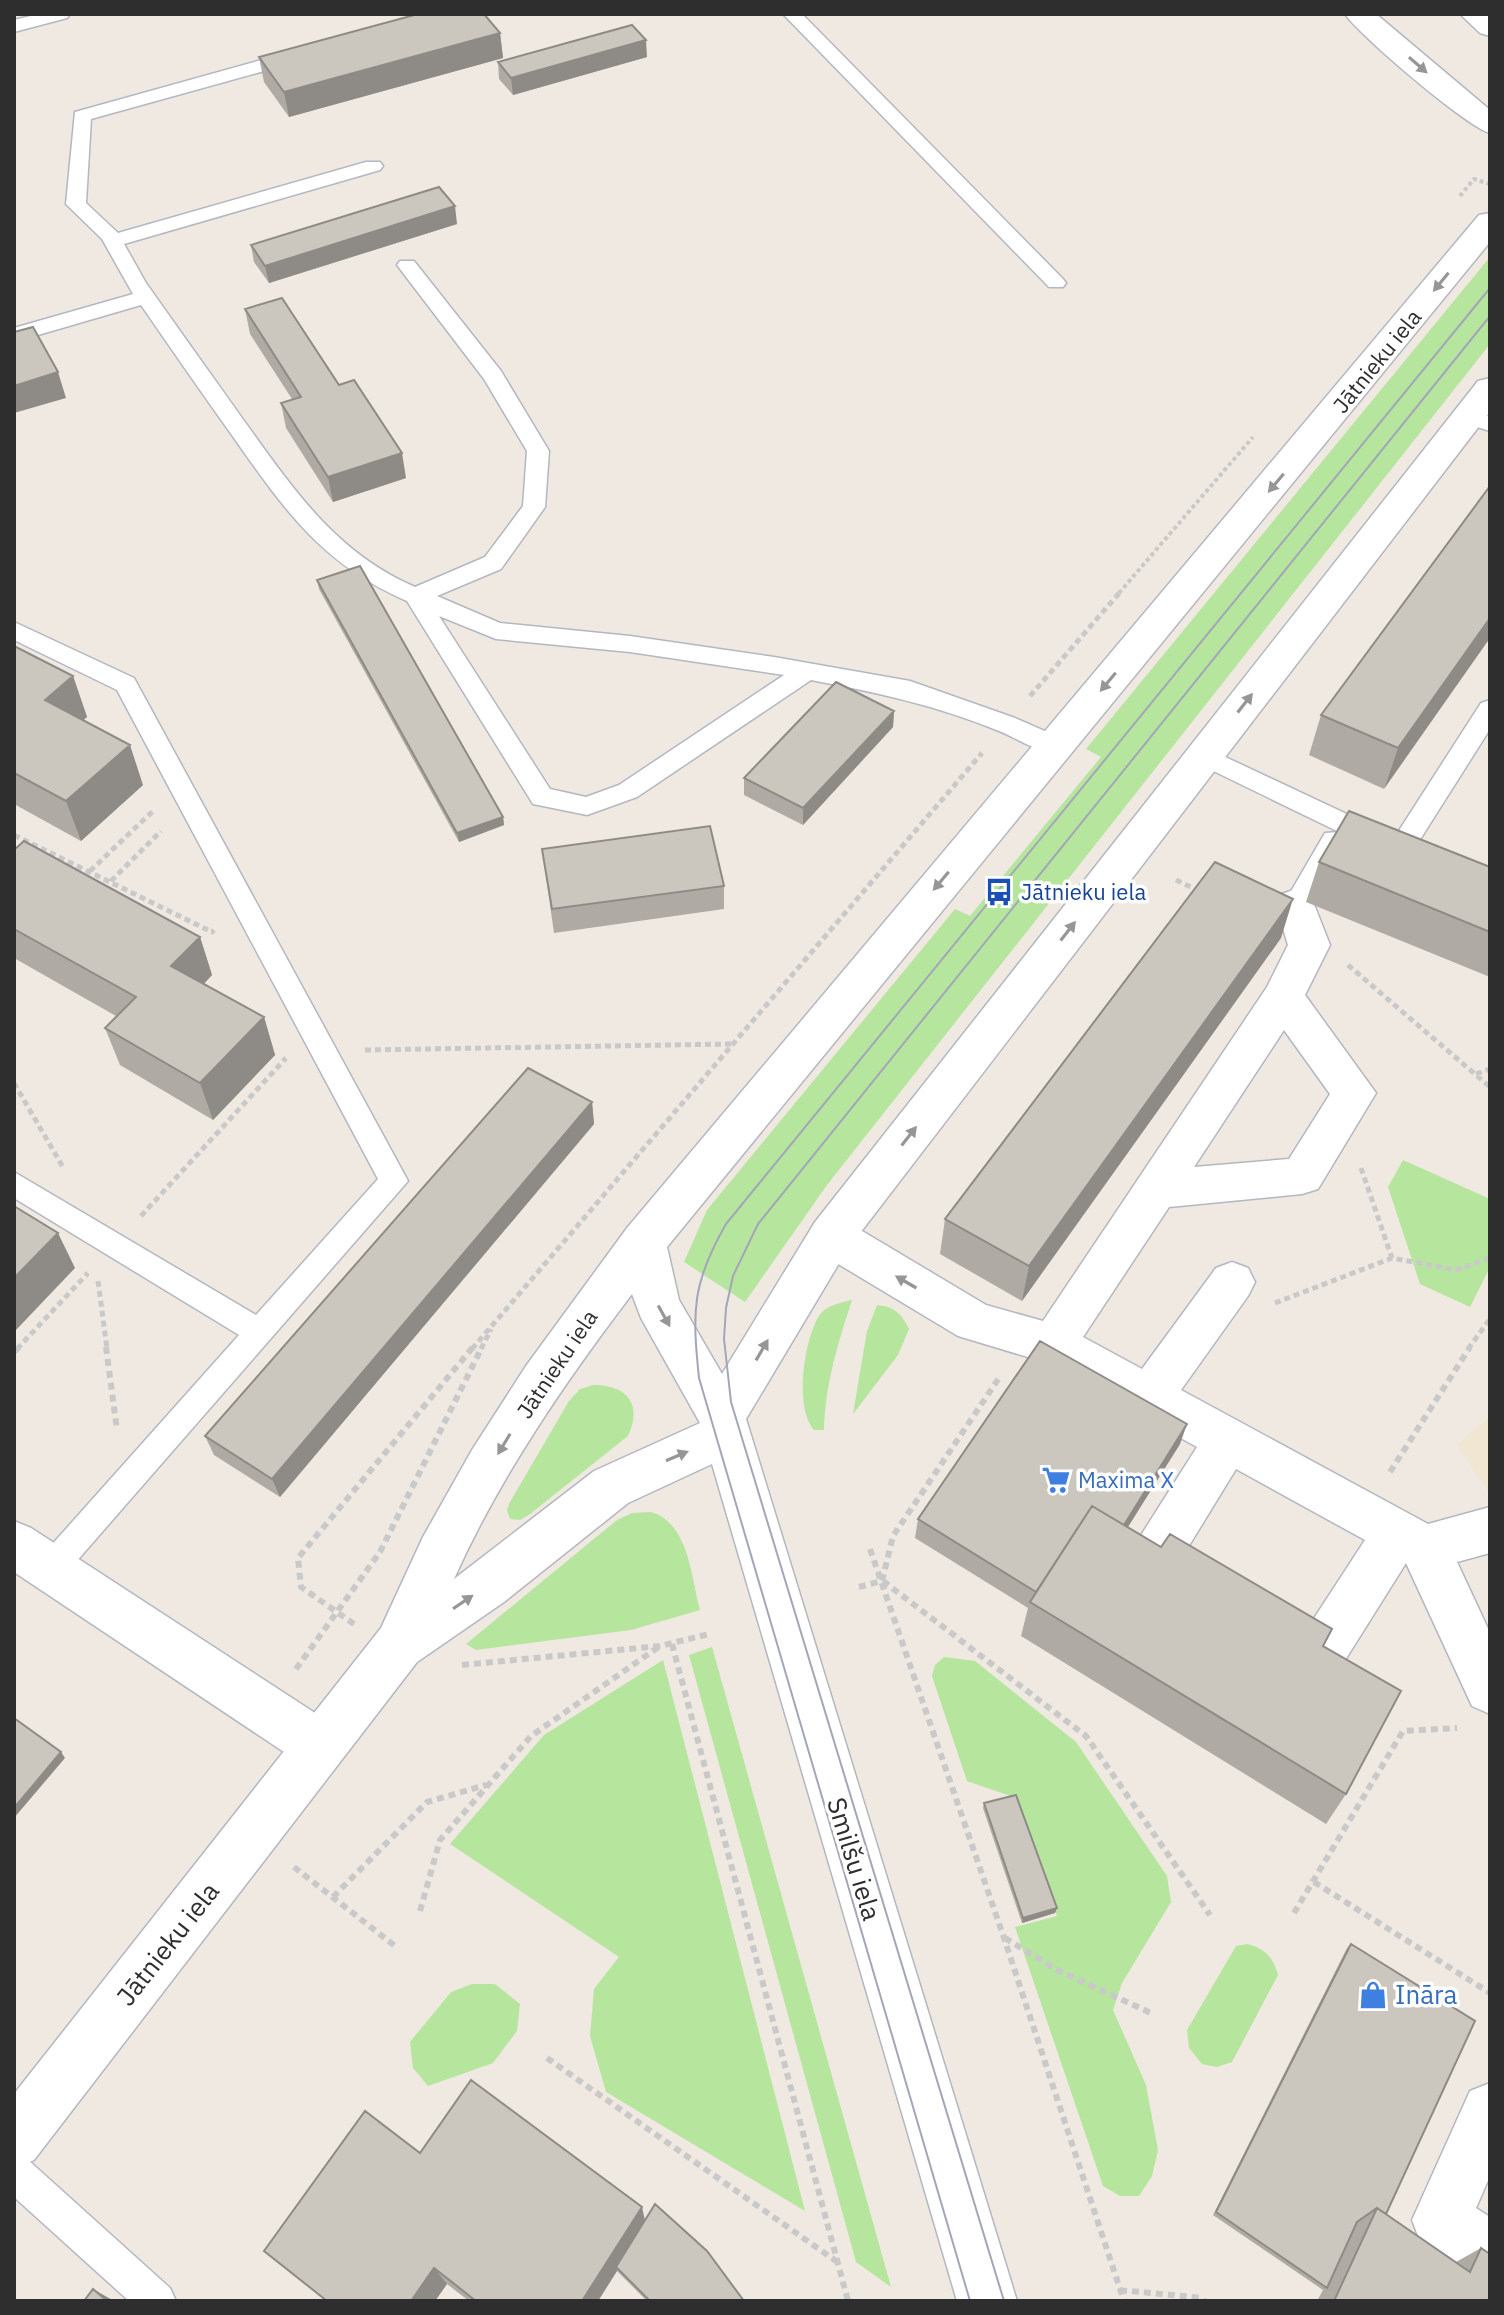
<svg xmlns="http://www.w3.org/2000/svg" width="1504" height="2315" font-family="'IBM Plex Sans',sans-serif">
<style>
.education{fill:#f0e6d1}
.green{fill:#b6e59e}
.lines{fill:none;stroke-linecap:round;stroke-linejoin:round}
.lane-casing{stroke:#b4b7c1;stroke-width:3}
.street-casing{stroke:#b4b7c1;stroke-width:3}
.secondary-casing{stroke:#b4b7c1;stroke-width:3}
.path-far2{stroke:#c9c9c9;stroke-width:4;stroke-dasharray:4 3;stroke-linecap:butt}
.path-far1{stroke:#c9c9c9;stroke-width:5;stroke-dasharray:6 4;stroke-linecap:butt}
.path{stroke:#c9c9c9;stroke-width:6;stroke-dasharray:7 5;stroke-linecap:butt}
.lane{fill:#fff;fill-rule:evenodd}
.street{fill:#fff;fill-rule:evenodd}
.secondary{fill:#fff;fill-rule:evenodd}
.tram{stroke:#a3a6b8;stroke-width:2}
.wall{fill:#afaba4}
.shaded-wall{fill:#8e8b86}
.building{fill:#cbc7bf;stroke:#8e8b86;stroke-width:2}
.oneway{fill:#969696}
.labels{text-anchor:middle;stroke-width:7;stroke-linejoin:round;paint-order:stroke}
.street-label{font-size:22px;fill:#2e2e2e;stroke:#fff}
.transit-label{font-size:22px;fill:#164399;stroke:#fff;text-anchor:start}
.shop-label{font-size:22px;fill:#366cbe;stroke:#fff;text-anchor:start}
.near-street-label{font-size:26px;fill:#2e2e2e;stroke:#fff}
.near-shop-label{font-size:26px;fill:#366cbe;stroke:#fff;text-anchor:start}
</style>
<rect width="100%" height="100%" fill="#efe9e1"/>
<path class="education" d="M1490,1416V1494L1457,1445Z"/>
<path class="green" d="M1490,257V344L827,1185L745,1302L684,1262L707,1210L955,909L970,916L1101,757L1086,749Z
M1403,1160L1490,1199V1267L1470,1307L1420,1284L1388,1187Z
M852,1300C838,1343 825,1385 824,1430H814C794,1408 804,1340 819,1316C826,1305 840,1303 852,1300Z
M877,1305C895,1307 901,1313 909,1329L898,1355L853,1414L867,1331Z
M593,1385C627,1385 643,1404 628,1436L530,1514L520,1520L510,1519L507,1510L510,1502L569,1401L580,1389Z
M651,1512C689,1523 691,1577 700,1610L631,1630L476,1650L466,1644L617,1520L632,1513Z
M712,1647L891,2287L856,2262L689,1655Z
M944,1657L975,1661L1076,1742L1167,1876L1171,1902L1122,1983L1113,2010L1146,2085L1158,2150L1152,2176L1139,2196H1120L1103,2186L1015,1927L1057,1916L1016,1798L967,1781L932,1676L935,1665Z
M663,1660L805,2211L606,2092L590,2036L594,1989L619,1957L450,1844L544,1735Z
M1247,1944C1266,1949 1273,1957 1278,1975L1232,2062L1217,2067L1202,2064L1189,2048L1187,2030L1236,1946Z
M472,1984H495L520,2004L517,2031L493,2063L428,2086L413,2068L410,2042L451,1992Z"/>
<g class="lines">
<defs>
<path id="lane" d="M39,14H70L67,18L14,32V20Z
M783,14H802L1063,279L1066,283L1063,287H1049Z
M297,50L306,56L304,60L91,119L86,203L118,233L366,162H380L383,166L380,170L124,244L146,283C177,327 210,373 242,418C292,487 334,552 415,587L485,557L523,506L527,451L484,379L397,265L400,261H414L501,371L549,451L545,507L501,569L437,596L500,623L630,636L774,657L910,681L1015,718L1063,739L1066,745L1063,751C1043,757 1017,738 999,731C935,705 879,693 811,680L637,797L587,815L533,804L407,601C319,563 282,506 229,431C199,389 170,347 141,305L14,342V328L133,294L102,239L66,204L75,112ZM439,616L496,639L630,652L784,675L619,785L586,797L550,789Z
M1469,410L1490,417V431L1461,422L1458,417L1461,412Z
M14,622L134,678L408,1181L62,1578L51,1583L40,1578L35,1568L40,1558L239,1335L14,1198V1172L256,1315L378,1179L117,690L14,640Z
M1490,700V729L1409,857L1400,860L1391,857L1387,850L1391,843L1481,703Z
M1204,747L1385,832L1389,839L1385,846L1376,848L1343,834L1347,840L1305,912L1296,915L1287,912L1283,905L1325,833L1339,832L1195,762L1192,756L1195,750Z
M14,2154L27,2159L170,2288L176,2301H129L14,2197Z"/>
<path id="street" d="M1345,14H1376L1490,110V133C1467,127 1359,35 1345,14Z
M1460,14H1490V36L1480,33Z
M1296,889L1310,894L1330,945L1305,995L1376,1093L1318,1189L1302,1194L1169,1207L1083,1337L1142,1369L1216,1268L1232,1262L1248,1268L1255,1282L1248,1296L1181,1390L1428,1524L1490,1507V1553L1457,1562L1490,1633V1714L1472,1706L1406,1563L1337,1673L1319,1680L1301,1673L1260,1648L1253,1631L1260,1614L1278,1607L1311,1623L1365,1540L1236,1469L1187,1549L1213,1565L1220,1581L1213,1597L1195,1604C1170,1594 1142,1581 1130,1556L1138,1540L1197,1447L1041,1361L958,1336L815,1250L808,1236L815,1222L831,1217L847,1222L986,1305L1043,1321L1267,987L1288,945L1276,905L1282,894ZM1284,1030L1330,1094L1289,1159L1194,1167Z
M14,1521L31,1528L338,1728L346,1746L338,1764L320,1771L302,1764L14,1572Z
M1490,2083V2176L1476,2208L1490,2217V2280L1469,2272L1420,2241L1412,2220L1470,2091Z"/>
<path id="secondary" d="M1490,213V242L667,1247L679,1300L722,1374L815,1222L1478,381L1490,378V412L847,1250L746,1419L1017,2301H957L712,1464L628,1503L504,1602L417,1662L34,2160L14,2169V2094L381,1628L423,1537L472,1450L526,1366L627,1228L1479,215ZM632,1294L641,1318L700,1423L594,1471L454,1579C499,1478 565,1382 632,1294Z"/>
</defs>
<use href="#lane" class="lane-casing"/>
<use href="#street" class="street-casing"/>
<use href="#secondary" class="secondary-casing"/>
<path class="path-far2" d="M1460,196L1474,179L1490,184
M1119,593L1253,437"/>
<path class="path-far1" d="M1030,696L1121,591
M14,835L212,932L214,930
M90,871L153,811
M1176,880L1201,892
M111,881L161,831
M1348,965L1490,1087
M365,1050L731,1044
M1476,1074L1490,1069
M14,1083L64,1169
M1361,1168L1392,1258
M141,1216L286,1058
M98,1281L107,1349
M1275,1303L1392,1258L1456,1270L1490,1258
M17,1349L88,1273
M472,1349L982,753
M481,1349L491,1329
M1468,1349L1490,1319"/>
<path class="path" d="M106,1347L117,1430
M14,1352L19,1347
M1390,1472L1470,1347
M870,1549L1004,1938L1124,2301
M883,1581L1086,1736L1210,1915
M859,1587L882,1581L893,1536L1001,1375
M354,1624L301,1587L298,1558L473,1347
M672,1644L848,2301
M462,1665L660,1646L709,1634
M296,1669L380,1552L482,1347
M294,1867L395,1946
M1314,1882L1490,1993
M333,1897L427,1802L486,1785
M420,1911L440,1840L531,1736L660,1646
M1294,1913L1403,1731L1457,1728
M1005,1938L1057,1970L1151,2013
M547,2058L836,2261
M1120,2290L1202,2298L1204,2301"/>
<use href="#lane" class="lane"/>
<use href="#street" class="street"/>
<use href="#secondary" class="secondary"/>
<path class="tram" d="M970,2301L699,1378C692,1311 692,1283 726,1224L1490,288
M1004,2301L731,1402L724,1339L726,1308L733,1276L758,1224L1490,316"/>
</g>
<path class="wall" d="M500,33L503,58L289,117L264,82L259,57Z
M647,57L513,95L499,79L498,62Z
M457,224L269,283L254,262L251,245Z
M245,309L339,385L406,478L333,502L286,428L281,403L292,399L250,334Z
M1490,486L1384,789L1309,755L1321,715Z
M317,580L503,817L504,825L459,842L319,589Z
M14,646L73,676L87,717L83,720L143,785L81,841L14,804Z
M894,711L893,727L803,825L744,795V778Z
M542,849L724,886V909L554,933Z
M14,850L200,937L212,975L204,984L264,1017L275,1055L213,1120L120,1065L105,1028L116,1016L14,958Z
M1319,862L1490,867V977L1306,902Z
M1281,938L1022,1301L940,1254L945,1219Z
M592,1102L594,1124L280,1497L214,1455L205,1436Z
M1180,1444L1127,1527L1323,1646L1346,1794L1326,1824L1021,1636L1028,1608L915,1538L918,1519Z
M984,1803L1057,1908L1055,1913L1022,1923L983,1808Z
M1351,1944L1386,2214L1456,2262L1481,2248L1490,2301H1317L1323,2290L1213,2215L1347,1948Z
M420,2153L645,2220L744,2301H647L617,2271L598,2301H469L447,2284L435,2301H326Z"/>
<path class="shaded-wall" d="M500,33L503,58L289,117L284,92Z
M646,40L647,57L513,95L511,78Z
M455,206L457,224L269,283L265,266Z
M58,372L66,398L14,413V386Z
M402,453L406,478L333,502L328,477Z
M1490,618V638L1384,789L1398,748Z
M73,676L87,717L60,740L45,700Z
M894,711L893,727L803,825V808Z
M130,745L143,785L81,841L66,801Z
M503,817L504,825L459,842L457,833Z
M1293,899L1281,938L1022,1301L1029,1266Z
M200,937L212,975L184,1004L171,966Z
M264,1017L275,1055L213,1120L200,1083Z
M592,1102L594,1124L280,1497L272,1479Z
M58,1233L75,1268L16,1330L14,1327V1278Z
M1187,1424L1180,1444L1108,1559L1114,1541Z
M61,1752L65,1758L14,1818V1808Z
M1057,1908L1055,1913L1022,1923L1023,1918Z
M642,2207L646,2225L616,2267L617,2271L598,2301H582Z
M434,2268L447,2284L435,2301H411Z
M93,2289L114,2301H107Z"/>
<path class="building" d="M418,14H484L500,33L284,92L259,57Z
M632,25L646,40L511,78L498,62Z
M439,187L455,206L265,266L251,245Z
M282,298L339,385L354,380L402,453L328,477L281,403L301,397L245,309Z
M33,327L58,372L14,386V332Z
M1490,486V618L1398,748L1321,715Z
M360,566L503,817L457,833L317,580Z
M14,646L73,676L45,700L130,745L66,801L14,773Z
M836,682L894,711L803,808L744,778Z
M1349,811L1490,867V932L1319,862Z
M710,826L724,886L552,909L542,849Z
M24,841L200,937L171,966L264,1017L200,1083L105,1028L136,997L14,929V850Z
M1215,862L1293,899L1029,1266L945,1219Z
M528,1068L592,1102L272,1479L205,1436Z
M14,1206L58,1233L14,1278Z
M1040,1341L1187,1424L1124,1525L1092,1506L1036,1592L918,1519Z
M1092,1506L1161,1547L1170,1534L1332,1629L1323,1646L1401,1691L1346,1794L1030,1602Z
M14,1718L61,1752L14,1808Z
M1016,1795L1057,1908L1023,1918L984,1803Z
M1351,1944L1475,2021L1386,2214L1377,2208L1357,2222L1327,2288L1216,2212Z
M471,2080L642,2207L582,2301H476L434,2268L411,2301H327L264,2251L365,2111L420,2153Z
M655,2204L707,2251L744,2301H650L616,2267Z
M1377,2208L1470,2272L1481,2248L1490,2254V2301H1334Z
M93,2289L107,2301H84Z"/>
<defs><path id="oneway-solid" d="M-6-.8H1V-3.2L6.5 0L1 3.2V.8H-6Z" transform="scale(2)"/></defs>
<g class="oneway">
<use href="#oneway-solid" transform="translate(1418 65) rotate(41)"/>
<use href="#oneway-solid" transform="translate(1441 282) rotate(129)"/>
<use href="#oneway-solid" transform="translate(1276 483) rotate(130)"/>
<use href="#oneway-solid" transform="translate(1108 682) rotate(130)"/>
<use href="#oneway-solid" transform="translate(1245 703) rotate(-52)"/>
<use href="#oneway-solid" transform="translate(941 881) rotate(130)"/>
<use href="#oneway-solid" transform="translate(1068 931) rotate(-52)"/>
<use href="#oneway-solid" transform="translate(909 1136) rotate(-52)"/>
<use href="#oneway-solid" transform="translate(906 1282) rotate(-150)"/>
<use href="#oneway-solid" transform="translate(664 1316) rotate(61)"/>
<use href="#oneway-solid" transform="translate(762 1350) rotate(-60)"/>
<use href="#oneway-solid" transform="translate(504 1444) rotate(121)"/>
<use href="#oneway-solid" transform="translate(677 1456) rotate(-23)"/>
<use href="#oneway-solid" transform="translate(463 1602) rotate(-34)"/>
</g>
<defs>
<symbol id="bus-bare" viewBox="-9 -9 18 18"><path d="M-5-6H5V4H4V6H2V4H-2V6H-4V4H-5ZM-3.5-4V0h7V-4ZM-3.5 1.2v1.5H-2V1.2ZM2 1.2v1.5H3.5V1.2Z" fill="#1a4fb4" stroke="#fff" stroke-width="2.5" paint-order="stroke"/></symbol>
<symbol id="supermarket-bare" viewBox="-9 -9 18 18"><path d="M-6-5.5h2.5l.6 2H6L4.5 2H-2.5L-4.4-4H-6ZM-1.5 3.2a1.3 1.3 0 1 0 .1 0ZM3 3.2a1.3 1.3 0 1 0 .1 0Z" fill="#3f7fe0" stroke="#fff" stroke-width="2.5" paint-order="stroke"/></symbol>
<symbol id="shop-bare" viewBox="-9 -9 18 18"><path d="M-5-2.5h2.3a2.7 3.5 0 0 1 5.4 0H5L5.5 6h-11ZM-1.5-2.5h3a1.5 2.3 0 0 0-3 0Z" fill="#3f7fe0" stroke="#fff" stroke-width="2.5" paint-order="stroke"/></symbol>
</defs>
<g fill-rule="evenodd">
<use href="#bus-bare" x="979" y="872" width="40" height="40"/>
<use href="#supermarket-bare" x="1036" y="1460" width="40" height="40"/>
<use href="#shop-bare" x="1353" y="1975" width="40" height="40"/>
</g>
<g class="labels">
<g class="street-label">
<text transform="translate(1377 361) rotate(-51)" y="8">Jātnieku iela</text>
<text transform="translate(557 1364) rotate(-56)" y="8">Jātnieku iela</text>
</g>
<g class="transit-label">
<text x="1021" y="900">Jātnieku iela</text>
</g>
<g class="shop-label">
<text x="1078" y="1488">Maxima X</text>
</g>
<g class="near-street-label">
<text transform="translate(854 1859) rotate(73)" y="9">Smilšu iela</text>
<text transform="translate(168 1944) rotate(-52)" y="9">Jātnieku iela</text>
</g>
<g class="near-shop-label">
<text x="1395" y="2004">Ināra</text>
</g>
</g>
<rect width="1504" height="2315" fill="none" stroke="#2e2e2e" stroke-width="32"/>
</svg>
